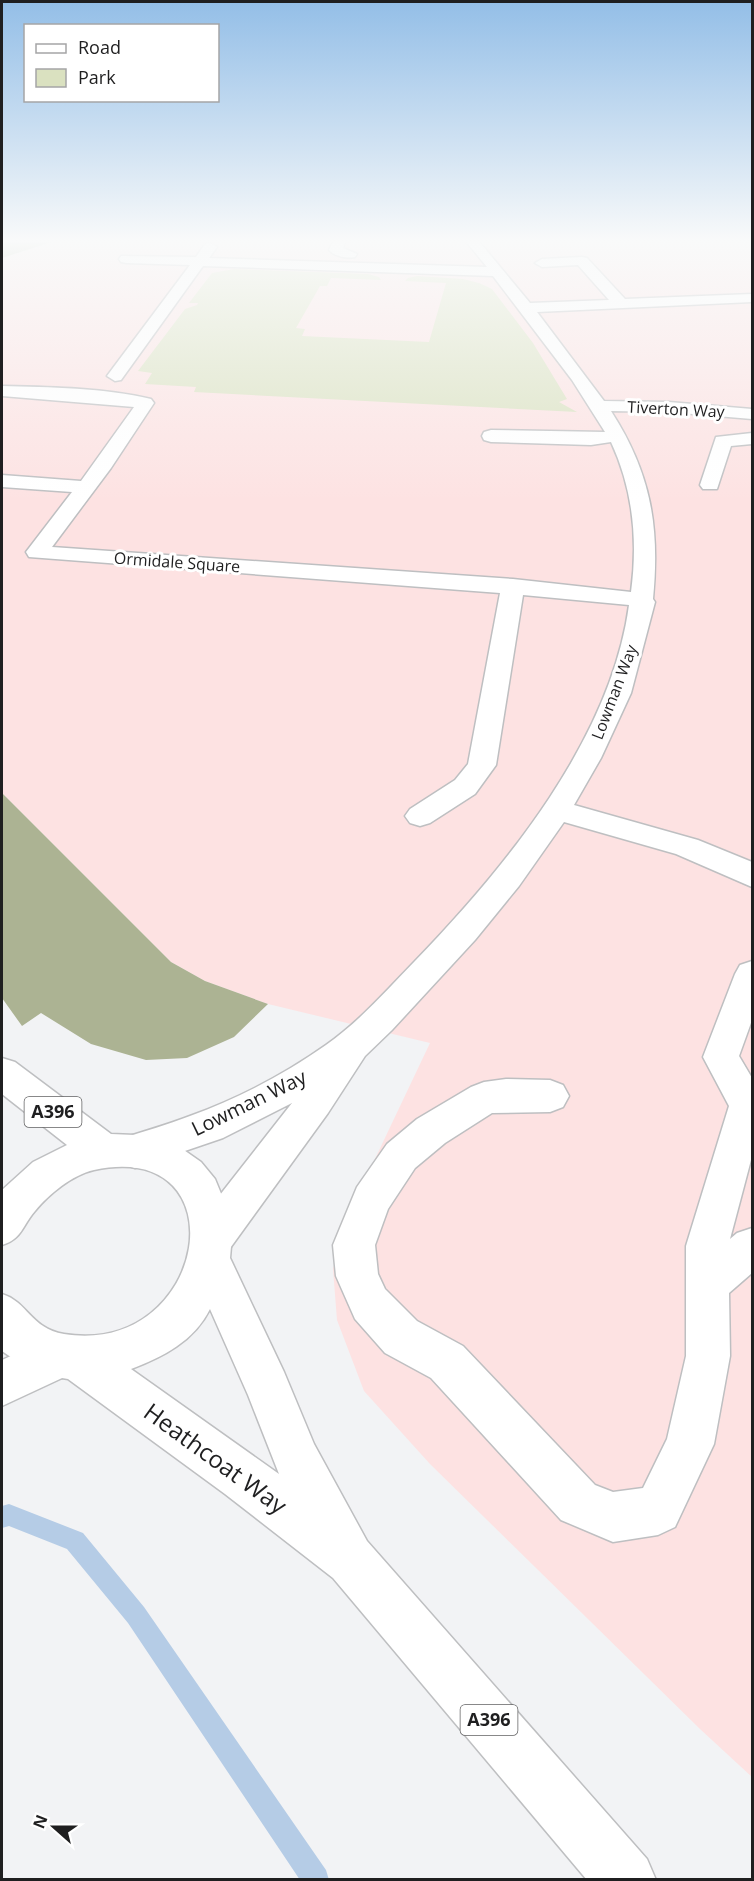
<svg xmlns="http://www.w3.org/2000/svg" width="754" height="1881" font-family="'Open Sans',sans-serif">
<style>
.industrial{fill:#fde2e2}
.green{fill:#dae1c0}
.forest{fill:#acb393}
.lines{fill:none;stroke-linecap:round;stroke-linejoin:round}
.stream{fill:#b5cce6;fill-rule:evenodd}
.minor-casing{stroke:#bebfc1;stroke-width:3}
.major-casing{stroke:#bebfc1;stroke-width:3}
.minor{fill:#fff;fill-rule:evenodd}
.major{fill:#fff;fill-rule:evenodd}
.labels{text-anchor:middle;stroke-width:6;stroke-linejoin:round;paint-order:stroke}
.far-street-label{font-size:16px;fill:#1f1f20;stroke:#fff}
.shield{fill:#fff;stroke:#626263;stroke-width:1.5}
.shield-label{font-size:18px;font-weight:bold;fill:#1f1f20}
.street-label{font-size:20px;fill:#1f1f20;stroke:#fff}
.near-street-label{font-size:24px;fill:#1f1f20;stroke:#fff}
</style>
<rect width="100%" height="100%" fill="#f2f3f5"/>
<path class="industrial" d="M61,239H752V1777L700,1729L430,1464L364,1391L337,1320L333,1269L346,1220L430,1043L268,1004L205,981L171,962L2,793V258Z"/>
<path class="green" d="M234,269L368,274L379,277L381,280L331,278L327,286H320L296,328L305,329L302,336L429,342L446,283L405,281L408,278L417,276L463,279L479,283L492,289L533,343L567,399L559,402L577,412L194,392L196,387L145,384L152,373L138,371L185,309L197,305L198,303H189L212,273Z"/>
<path class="forest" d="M17,239H61L2,258V243Z
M2,793L171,962L205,981L268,1004L234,1037L187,1058L146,1060L91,1044L41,1013L22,1026L2,998Z"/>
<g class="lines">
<path class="stream" d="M9,1504L83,1533L144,1607L326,1870L329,1880H300L128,1623L67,1549L9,1526L2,1528V1506Z"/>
<defs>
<path id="minor" d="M334,239H346L343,248L357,254L355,257C347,259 334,256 329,250Z
M464,239H477L530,303L609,300L578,265L542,267L535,263L542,259L582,257L587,258L625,299L752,294V302L537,312L604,401L669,402L752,409V419L669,412L611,411C651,473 660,527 653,599L655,602L631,693L601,758L574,805L698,840L752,862V887L676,854L564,822L519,886L475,940L392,1030L365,1056L328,1113L228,1251L213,1256L198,1251L192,1237L198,1223L292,1103L223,1138L135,1168L121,1163L115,1151L121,1139C144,1131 167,1125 190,1116C237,1099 285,1074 326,1045C360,1021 387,990 415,961C506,867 611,739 629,605L523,595L496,765L475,794L430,823L420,826L410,823L405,816L410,809L455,780L468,764L500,593L29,557L26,552L72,492L2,487V475L81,481L134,407L2,396V386C49,387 105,388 151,399L154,403L111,468L52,547L513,579L631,592C638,541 633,489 611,442L591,445L491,442L484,440L482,436L484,432L491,430L605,432L572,380L493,276L203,266L121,380L115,381L107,376L190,265L126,263L121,262L119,259L121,256L196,257L205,244L210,243L217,247L209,258L487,267Z
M752,433V444L731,446L717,489H703L700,485L716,437Z
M752,961V1020L739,1056L752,1078V1156L730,1239L737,1233L752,1228V1273L729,1293L730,1356L714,1444L675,1527L658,1535L613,1542L561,1520L431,1378L385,1353L355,1319L336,1276L333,1245L357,1187L387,1144L417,1119L471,1087L484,1082L506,1079L550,1080L563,1085L569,1096L563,1107L550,1112L492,1113L445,1143L415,1168L388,1209L375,1245L378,1274L385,1289L417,1321L463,1346L595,1485L613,1492L643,1488L667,1439L686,1356V1246L729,1106L703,1057L735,974L740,965Z
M59,1334L75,1340L81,1356L75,1372L2,1406V1360Z"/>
<path id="major" d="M2,1058L15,1062L111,1134L135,1135L162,1141L181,1148L201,1162L215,1179L229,1213L232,1235L230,1258L284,1372L314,1444L367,1541L647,1859L656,1880H587L333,1578L225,1494L68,1379C44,1376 21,1365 2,1351V1294C28,1302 30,1328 64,1334C208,1357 243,1138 94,1170C72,1175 49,1194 35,1211C22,1226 22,1239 2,1245V1190L33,1162L67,1145L2,1094ZM210,1309L248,1395L279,1474L131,1369C163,1357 194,1341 210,1309Z"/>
</defs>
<use href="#minor" class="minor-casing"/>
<use href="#major" class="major-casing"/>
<use href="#minor" class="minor"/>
<use href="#major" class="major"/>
</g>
<linearGradient id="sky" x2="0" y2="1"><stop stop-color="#93bee7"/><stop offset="0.48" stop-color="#f9fafa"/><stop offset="1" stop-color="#f9fafa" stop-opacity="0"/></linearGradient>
<rect width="754" height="502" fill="url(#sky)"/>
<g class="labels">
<g class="far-street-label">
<text transform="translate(676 409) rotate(3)" y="6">Tiverton Way</text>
<text transform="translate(177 562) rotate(4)" y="6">Ormidale Square</text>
<text transform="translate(614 692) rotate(-69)" y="6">Lowman Way</text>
</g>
<g class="shield">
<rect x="24.5" y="1097" width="57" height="30" rx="4.5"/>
<rect x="460.5" y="1705" width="57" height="30" rx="4.5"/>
</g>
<g class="shield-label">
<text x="53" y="1118">A396</text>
<text x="489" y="1726">A396</text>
</g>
<g class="street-label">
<text transform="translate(249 1103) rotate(-26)" y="7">Lowman Way</text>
</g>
<g class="near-street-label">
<text transform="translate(215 1459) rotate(36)" y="8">Heathcoat Way</text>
</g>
</g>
<rect width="754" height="1881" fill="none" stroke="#1f1f20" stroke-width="6"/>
<rect x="24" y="24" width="195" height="78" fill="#ffffff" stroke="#a5a5a6" stroke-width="1.5"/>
<rect x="36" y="44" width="30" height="9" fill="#ffffff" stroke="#a5a5a6" stroke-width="1.5"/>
<text x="78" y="54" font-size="18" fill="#1f1f20">Road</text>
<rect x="36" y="69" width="30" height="18" fill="#dae1c0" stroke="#a5a5a6" stroke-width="1.5"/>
<text x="78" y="84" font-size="18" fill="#1f1f20">Park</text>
<g transform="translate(54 1827) rotate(291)" stroke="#ffffff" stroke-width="4.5" paint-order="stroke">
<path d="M0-4.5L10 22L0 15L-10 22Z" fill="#1f1f20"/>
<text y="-9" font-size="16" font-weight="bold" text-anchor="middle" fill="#1f1f20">N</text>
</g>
</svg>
